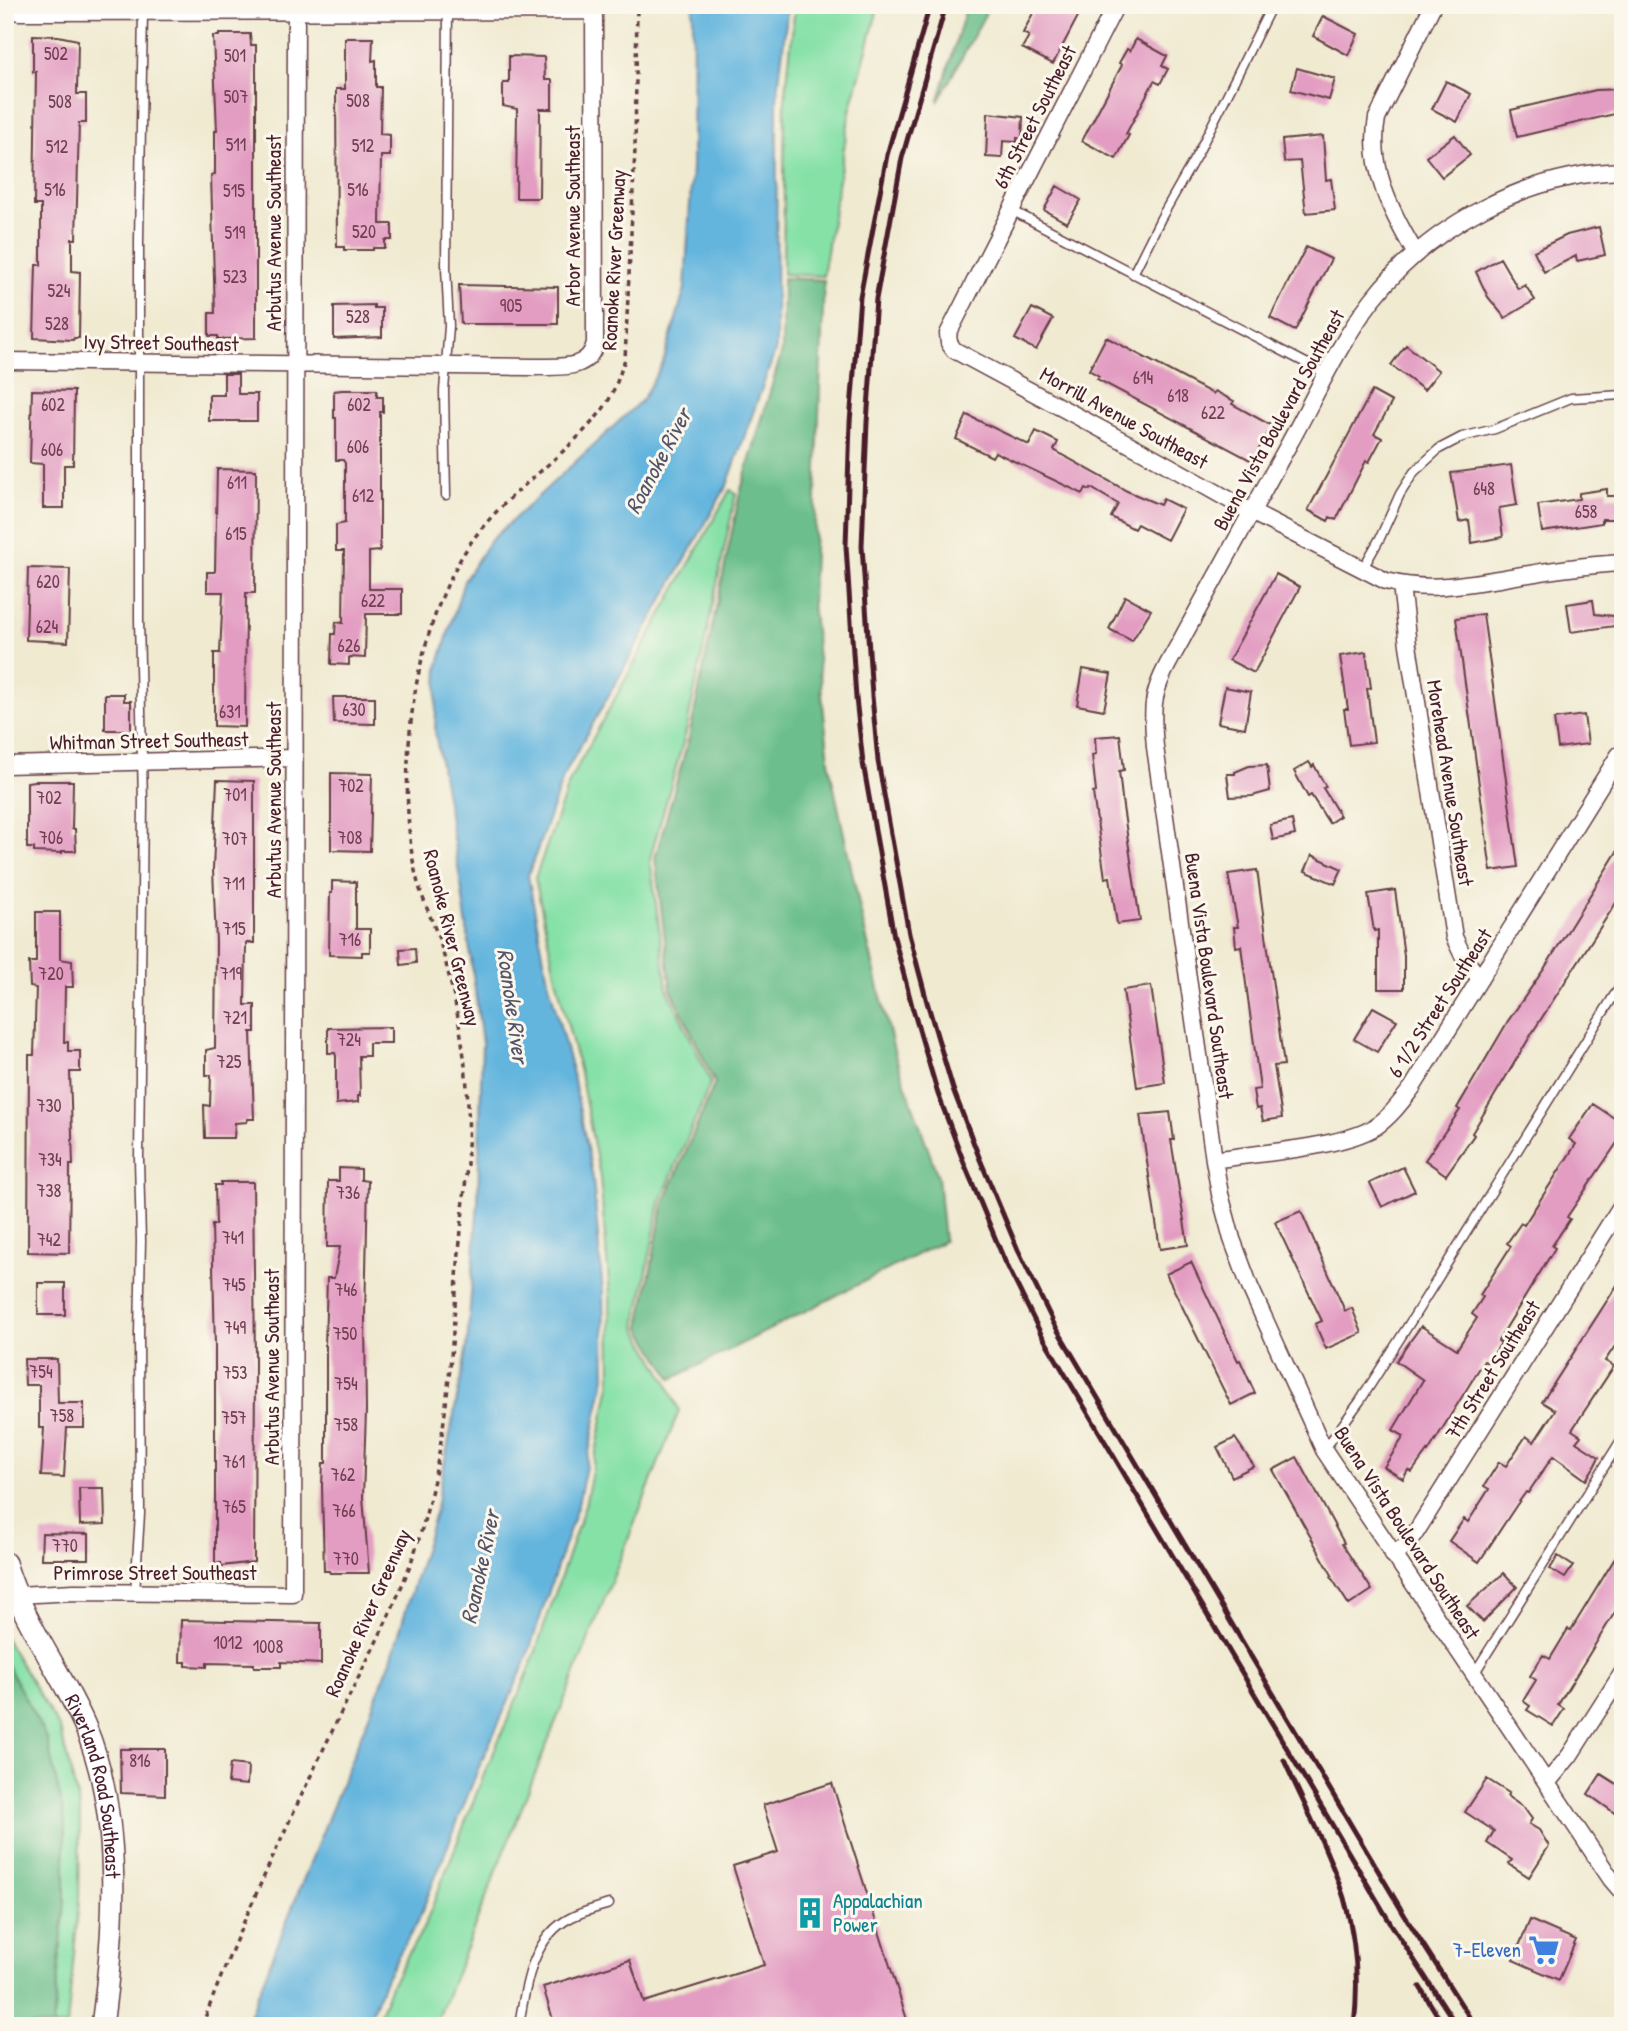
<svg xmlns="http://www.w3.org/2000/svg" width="1628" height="2031" font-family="'Patrick Hand',sans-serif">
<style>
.green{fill:#86e1a7;stroke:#688069;stroke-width:2}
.forest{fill:#6cbf8c;stroke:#5b6f5c;stroke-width:2}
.water{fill:#63b5de;stroke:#566a84;stroke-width:2}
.building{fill:#e39dc2}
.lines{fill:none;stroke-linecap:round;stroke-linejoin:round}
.lane-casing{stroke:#633d44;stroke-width:11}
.street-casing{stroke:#633d44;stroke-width:19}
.secondary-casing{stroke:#633d44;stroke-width:24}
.path{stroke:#633d44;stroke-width:3.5;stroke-dasharray:5 5;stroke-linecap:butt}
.lane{stroke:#fff;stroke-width:8}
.street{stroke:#fff;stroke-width:16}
.secondary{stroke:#fff;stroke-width:21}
.rail{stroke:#4a1f2b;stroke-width:5}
.labels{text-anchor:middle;stroke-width:6;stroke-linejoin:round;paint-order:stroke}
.number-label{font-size:18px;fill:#703e51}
.street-label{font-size:21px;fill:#4a1f2b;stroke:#fbf7ec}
.culture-label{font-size:21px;fill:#0d838f;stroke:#fbf7ec;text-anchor:start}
.shop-label{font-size:21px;fill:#366cbe;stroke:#fbf7ec;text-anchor:end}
.water-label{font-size:23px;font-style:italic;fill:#53546a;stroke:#fbf7ec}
</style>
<rect width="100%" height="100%" fill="#fbf7ec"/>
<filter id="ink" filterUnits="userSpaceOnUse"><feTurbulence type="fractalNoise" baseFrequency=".0143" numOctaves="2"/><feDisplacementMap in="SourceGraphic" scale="14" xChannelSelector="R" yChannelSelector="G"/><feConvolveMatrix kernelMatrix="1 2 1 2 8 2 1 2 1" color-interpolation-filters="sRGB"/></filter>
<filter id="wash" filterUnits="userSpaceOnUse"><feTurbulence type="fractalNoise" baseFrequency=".00686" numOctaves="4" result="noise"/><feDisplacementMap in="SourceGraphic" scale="28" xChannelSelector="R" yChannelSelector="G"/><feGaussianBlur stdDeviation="1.57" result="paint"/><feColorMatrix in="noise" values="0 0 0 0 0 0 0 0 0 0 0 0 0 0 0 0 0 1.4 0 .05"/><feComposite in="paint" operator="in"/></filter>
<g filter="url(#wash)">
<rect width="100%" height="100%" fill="#f0ead1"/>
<path class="green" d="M795,5H879L850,111L823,276L783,274L785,101Z
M730,490L736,493L685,736L650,858L667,988L711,1082L660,1203L636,1327L666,1380L679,1411L435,2026H375L392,1983L424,1927L485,1772L530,1668L585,1505L611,1380L610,1294L600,1177L580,1073L556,978L535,878L571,778Z
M5,1638L60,1729L80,1809L79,1901L67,2026H5Z"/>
<path class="forest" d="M967,5H990L938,102Z
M783,278L824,280L812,603L830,769L863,923L895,1055L938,1177L944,1241L672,1379L640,1327L663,1205L715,1083L671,989L655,858L689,738L740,493L782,351Z
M5,1661L47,1739L65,1820V1902L53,2026H5Z"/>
<path class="water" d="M693,5H788L777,99L776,349L727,485L564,775L528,876L548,980L573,1075L593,1179L603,1294L605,1377L578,1504L524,1666L479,1767L418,1921L386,1977L366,2026H245L391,1660L435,1513L467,1346L478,1202L482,1043L462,891L435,731L438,667L464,581L489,542L642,400L663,363L685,288L692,168Z"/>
<g id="blocks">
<path class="building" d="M1037,5H1084L1053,64L1022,48L1029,36L1023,33Z
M1323,16L1358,34L1348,55L1313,36Z
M219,34H250L251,45H256V338L218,339V336H209V313H215L211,175L215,174V131H217L213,36H219Z
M33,35L58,36L78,40L77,94H86V123H79L76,239H72V271L80,272L79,338H74L73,340L34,338L36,265H41V205H34L36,72H33Z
M345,38H373L372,61L376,60V87H381L380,134L390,135V156H381L380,224H392V240H385V248H373V250H344V247H337L336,89H345Z
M1136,39L1167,56L1162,66L1168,69L1160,84L1154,81L1126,134L1129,135L1116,159L1082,141L1122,65L1119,63L1127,49L1130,51Z
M509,56L544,57L545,80H552V109H540L539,198H516L517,109L503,106V83H509Z
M1297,68L1335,79L1329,100L1291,90Z
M1446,81L1471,94L1457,122L1432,109Z
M1623,89V112L1517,137L1511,110L1596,90Z
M988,113L1023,117L1022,139L1017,138V142L1003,141L1002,158L986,157Z
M1455,135L1470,155L1442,177L1426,157Z
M1323,136L1326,180L1331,179L1335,210L1306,213L1300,161L1284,162L1282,140Z
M1057,186L1081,200L1067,223L1044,210Z
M1599,227L1605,255L1577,261L1576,256L1544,272L1534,251L1567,235Z
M1306,247L1331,259L1295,331L1270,318Z
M1500,258L1518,289L1525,285L1535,300L1505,318L1488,297L1476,272Z
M459,285L558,287V324H461Z
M374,305V308H382V337L334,339V306Z
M1032,308L1053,319L1036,350L1015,339Z
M1106,337L1213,394L1215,391L1234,401L1232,404L1272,426L1252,461L1097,379L1099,376L1089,370Z
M1406,345L1439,371L1424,390L1391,365Z
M224,374H238V394H257V421H209V395H224Z
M32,390L74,391L73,465H64V508H43V464L30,463Z
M342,390H377V397H383V412H380V551L369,552V589H402V614H366L365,658L349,657V665L331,664L332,634H335L336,622L343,623L344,551H336V525L345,523V463L343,460H336V418H334V391Z
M1372,391L1392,402L1374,434L1382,438L1369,462L1366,461L1336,520L1330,517L1328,521L1308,510Z
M967,415L1029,445L1036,431L1058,442L1054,450L1127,491L1160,505L1163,499L1183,509L1167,540L1137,524L1134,529L1111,517L1118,504L1091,488L1090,490L1086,488L1083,494L995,452L992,457L956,439Z
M1511,465L1517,505L1499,508L1503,537L1472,543L1469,520L1459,522L1451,473Z
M217,469L256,470L255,593H246L245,727L214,726V653H220L223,592H207V572H215Z
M1607,489V496H1623V519H1602V523L1542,532L1538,505L1579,499V493Z
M28,568L70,569L68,642L26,640Z
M1276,574L1300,587L1254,673L1229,660Z
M1125,596L1151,610L1132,641L1109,629Z
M1593,600L1595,614L1623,617V625L1571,632L1567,604Z
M1483,614L1518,867L1491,871L1456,618Z
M1366,652L1371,688L1367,689L1374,742L1349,745L1344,709H1348L1340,656Z
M1083,669L1111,674L1104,710L1077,705Z
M1225,687L1251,692L1245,728L1218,723Z
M105,694H124V701H131V730H105Z
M333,697H375V724L334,723Z
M1584,715L1588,744L1558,748L1554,719Z
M1120,735L1124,770L1119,771L1123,807L1140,921L1117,924L1110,877L1105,878L1093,793L1096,792L1092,755L1096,754L1095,737Z
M1309,762L1312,767L1314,765L1326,787L1323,788L1340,816L1329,823L1311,795L1308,797L1294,771Z
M1267,765L1270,791L1252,796L1230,797L1227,774H1235V772L1249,766Z
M331,773L372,774L370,851L331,850Z
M217,780L254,781V943H246L245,1005H255V1032H251L254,1119H248L247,1122L235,1123L234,1138H205L204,1105L210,1106L211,1075H206V1050L215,1048L216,942L213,869Z
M34,781H73L72,829H75L76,851H62V853L34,852V848H27V782Z
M1292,820L1295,835L1273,840L1270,825Z
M1623,842V892L1534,1030L1472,1133L1474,1135L1446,1175L1425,1160L1460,1110L1457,1108L1508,1021L1544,969Z
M1312,855L1342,869L1335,884L1305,871Z
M1257,870L1284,1065L1274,1066L1282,1118L1263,1121L1260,1108L1256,1109L1253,1090L1260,1089L1241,946L1236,947L1234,927H1238L1228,874Z
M332,881L356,882V929H370V952H362V956L329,955L330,893H332Z
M1395,890L1404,956V989H1378V930L1374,931L1368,894Z
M36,912H60V959L72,961L73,987H65L64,1042H68V1051H80V1072H70L73,1165H70L69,1253L28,1252L29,1055H34L36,988L30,987L29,962H36Z
M415,948L416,963L401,965L400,949Z
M1151,986L1165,1083L1137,1087L1123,990Z
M1373,1007L1397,1020L1377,1052L1354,1039Z
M391,1027V1043H369V1056H359L360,1096H358V1102L336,1104V1056L335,1053H328V1028Z
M1593,1104L1623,1124V1134L1567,1217L1570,1219L1552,1246L1555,1248L1498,1341L1501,1343L1488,1363L1484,1361L1428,1452L1427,1451L1412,1472L1408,1470L1403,1479L1384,1467L1404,1436L1393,1430L1423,1380L1396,1361L1421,1326L1457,1349L1477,1318L1472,1314L1483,1297L1480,1295L1511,1246L1507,1243L1521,1223L1524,1225L1576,1144L1569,1139Z
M1170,1112L1174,1140H1171L1188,1245L1160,1249L1140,1115Z
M1403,1167L1415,1191L1382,1207L1370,1183Z
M339,1168L361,1169V1180L368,1181L365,1316L366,1411L363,1497L369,1573H330L329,1571H324L322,1486L323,1463H326V1346H325L327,1278H334L340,1247H327L328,1181H339Z
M221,1182H253L255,1362L254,1562L221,1566V1563L215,1564V1346L212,1225H216L215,1185H221Z
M1301,1211L1345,1311L1352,1308L1362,1333L1326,1349L1315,1324L1322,1321L1275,1222Z
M1191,1262L1238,1361L1240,1360L1255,1393L1231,1405L1166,1274Z
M1623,1276V1334L1605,1361L1614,1366L1572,1430L1581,1436L1576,1442L1599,1457L1594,1467L1586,1480L1553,1456L1528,1493L1526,1492L1516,1506L1479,1562L1449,1541L1464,1519L1468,1522L1489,1489L1484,1486L1499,1462L1506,1466L1526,1436L1534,1442L1555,1410L1542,1402Z
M38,1283H65V1315H38Z
M24,1359H57L58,1403H84V1428H67L64,1477L41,1476L44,1428H39V1385H25Z
M1235,1438L1254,1466L1232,1477L1217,1447Z
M1297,1457L1344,1543L1342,1544L1372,1590L1349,1605L1331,1577L1332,1575L1273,1470Z
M79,1488H104L105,1524L80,1525Z
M42,1533L89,1534V1559H41Z
M1623,1545V1599L1558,1705L1564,1709L1553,1726L1527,1710L1530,1706L1523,1701L1536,1680L1530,1676L1543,1655L1550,1659L1568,1629L1571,1630Z
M1558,1556L1573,1566L1565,1578L1550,1569Z
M1504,1573L1517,1587L1483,1622L1467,1606Z
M181,1620L321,1623V1664L281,1662V1667H254V1664L207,1663V1667L186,1666V1662H180Z
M120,1749H165V1795L121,1793Z
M230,1764L248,1766L247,1785L228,1783Z
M1601,1774L1623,1788V1804L1616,1814L1588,1794Z
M1487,1779L1509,1793L1507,1796L1524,1808L1532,1819L1529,1824L1539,1830L1549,1846L1529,1877L1509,1864L1512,1860L1487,1843L1494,1831L1465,1812Z
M832,1783L909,2026H555L543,1987L630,1960L644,2002L764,1965L733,1866L778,1852L763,1805Z
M1530,1920L1576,1940L1559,1980L1513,1960Z"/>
</g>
</g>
<g filter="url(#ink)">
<use href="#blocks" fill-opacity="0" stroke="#633d44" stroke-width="2"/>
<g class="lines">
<defs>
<path id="lane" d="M1011,210L1327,374
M1133,274L1161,218L1199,151L1272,5
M446,495L444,391L449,326L446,268L448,8
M1362,570L1380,538L1400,494L1414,472L1439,449L1462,437L1495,429L1571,398L1623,395
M1324,1450L1360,1401L1413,1318L1623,981
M135,1593L140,1514L139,1333L141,1241L139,1159L143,803L139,619V240L143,12
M1474,1674L1623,1437
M519,2026C525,1987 532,1936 572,1917C584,1911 597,1908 609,1904"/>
<path id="street" d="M1116,5L948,334L949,343L954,350L1155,458L1251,512L1386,581C1425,592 1460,585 1499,579C1540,572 1581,565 1623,563
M5,8L19,12L593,11
M1623,171C1527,174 1431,224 1372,300C1339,343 1316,395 1290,442C1255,506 1220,569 1185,633C1174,655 1157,678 1154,703C1152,717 1154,733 1155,747L1214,1160L1220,1194L1232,1239L1250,1287L1324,1450L1611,1879L1623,1893
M1416,254C1391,212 1368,168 1377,118L1433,5
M5,361L533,367C557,366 589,372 595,343L594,5
M1401,585L1408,645L1454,937L1464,958L1480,979
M5,765L294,758
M1214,1160C1256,1153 1341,1148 1375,1127C1390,1117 1401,1102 1412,1088L1619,755
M1393,1555L1409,1543L1623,1203
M17,1595L74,1592L293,1594L296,5
M1547,1783L1570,1755L1623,1672"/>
<g id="secondary">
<path id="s1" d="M5,1563C22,1621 61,1671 85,1726C123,1816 115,1930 102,2026"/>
</g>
</defs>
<use href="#lane" class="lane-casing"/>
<use href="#street" class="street-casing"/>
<use href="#secondary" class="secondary-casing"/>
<path class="path" d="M202,2026C241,1921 289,1821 337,1721C364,1665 396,1608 416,1548C446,1456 451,1360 458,1264C461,1225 466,1186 468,1147C471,1079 459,1008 440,942C433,922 424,903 418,883C401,822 406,720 422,659C434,611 454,559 487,522C523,481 570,452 603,409C614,394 619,376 625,359L635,149L637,5"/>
<use href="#lane" class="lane"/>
<use href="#street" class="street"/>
<use href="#secondary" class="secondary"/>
<path class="rail" d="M930,5L887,155L860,297L850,422L846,546L856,698L863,763L894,937L912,1006L938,1094L964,1163L1003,1257L1040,1332L1391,1924L1457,2026
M946,5L902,158L876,299L867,422L862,546L872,696L878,761L909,934L927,1002L953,1089L979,1157L1018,1250L1054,1324L1405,1916L1475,2026
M1284,1760C1304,1805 1329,1851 1344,1898C1356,1938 1359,1984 1354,2026
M1420,1987L1444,2026"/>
</g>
</g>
<defs>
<symbol id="building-bare" viewBox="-9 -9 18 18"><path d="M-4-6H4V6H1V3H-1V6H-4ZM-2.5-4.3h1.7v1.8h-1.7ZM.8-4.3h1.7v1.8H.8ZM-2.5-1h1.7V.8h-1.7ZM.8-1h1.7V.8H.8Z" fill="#0f9aa8" stroke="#fbf7ec" stroke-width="2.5" paint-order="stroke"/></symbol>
<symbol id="supermarket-bare" viewBox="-9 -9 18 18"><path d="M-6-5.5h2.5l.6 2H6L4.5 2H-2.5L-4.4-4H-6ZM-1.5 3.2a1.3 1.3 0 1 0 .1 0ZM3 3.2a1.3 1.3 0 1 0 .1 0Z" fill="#3f7fe0" stroke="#fbf7ec" stroke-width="2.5" paint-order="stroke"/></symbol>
</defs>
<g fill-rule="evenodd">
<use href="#building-bare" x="788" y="1891" width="44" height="44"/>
<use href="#supermarket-bare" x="1522" y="1928" width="44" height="44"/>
</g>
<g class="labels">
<g class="number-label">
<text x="56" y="60">502</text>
<text x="235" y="62">501</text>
<text x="236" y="103">507</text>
<text x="358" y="107">508</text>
<text x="60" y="108">508</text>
<text x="236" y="151">511</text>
<text x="363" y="152">512</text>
<text x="57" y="153">512</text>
<text x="55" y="196">516</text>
<text x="358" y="196">516</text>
<text x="234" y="197">515</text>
<text x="364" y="238">520</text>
<text x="235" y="239">519</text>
<text x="235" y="283">523</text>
<text x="59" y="297">524</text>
<text x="511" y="312">905</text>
<text x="358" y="323">528</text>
<text x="57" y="330">528</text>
<text x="1143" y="384">614</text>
<text x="1178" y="402">618</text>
<text x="53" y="411">602</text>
<text x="359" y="411">602</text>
<text x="1213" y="419">622</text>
<text x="358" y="453">606</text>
<text x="52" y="456">606</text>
<text x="237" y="489">611</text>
<text x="1484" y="495">648</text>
<text x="363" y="502">612</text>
<text x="1586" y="518">658</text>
<text x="236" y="540">615</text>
<text x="48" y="588">620</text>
<text x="373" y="607">622</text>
<text x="47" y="633">624</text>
<text x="349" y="652">626</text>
<text x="354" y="716">630</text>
<text x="230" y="718">631</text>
<text x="351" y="792">702</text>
<text x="235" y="801">701</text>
<text x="49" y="804">702</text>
<text x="51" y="844">706</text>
<text x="350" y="844">708</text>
<text x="235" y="845">707</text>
<text x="234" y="890">711</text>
<text x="234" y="935">715</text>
<text x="350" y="946">716</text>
<text x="51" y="980">720</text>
<text x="231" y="980">719</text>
<text x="235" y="1024">721</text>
<text x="349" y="1046">724</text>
<text x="229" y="1068">725</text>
<text x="49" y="1112">730</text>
<text x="50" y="1166">734</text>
<text x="49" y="1197">738</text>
<text x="348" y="1199">736</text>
<text x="233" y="1244">741</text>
<text x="49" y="1246">742</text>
<text x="234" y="1291">745</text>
<text x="346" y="1296">746</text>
<text x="235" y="1334">749</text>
<text x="345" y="1340">750</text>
<text x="41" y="1378">754</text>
<text x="235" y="1379">753</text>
<text x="346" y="1390">754</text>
<text x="62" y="1422">758</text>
<text x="234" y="1424">757</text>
<text x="346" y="1431">758</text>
<text x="234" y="1468">761</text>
<text x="343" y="1481">762</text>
<text x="234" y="1513">765</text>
<text x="344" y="1517">766</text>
<text x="65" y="1552">770</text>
<text x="346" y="1565">770</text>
<text x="228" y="1649">1012</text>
<text x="268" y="1653">1008</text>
<text x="140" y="1767">816</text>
</g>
<g class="street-label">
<text transform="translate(1035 117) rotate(-63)" y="7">6th Street Southeast</text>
<text transform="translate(573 216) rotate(-90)" y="7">Arbor Avenue Southeast</text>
<text transform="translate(274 233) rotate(-90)" y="7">Arbutus Avenue Southeast</text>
<text transform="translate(614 260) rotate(-87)" y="7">Roanoke River Greenway</text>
<text transform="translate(161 343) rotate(1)" y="7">Ivy Street Southeast</text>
<text transform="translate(1124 418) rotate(29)" y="7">Morrill Avenue Southeast</text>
<text transform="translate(1279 420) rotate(-61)" y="7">Buena Vista Boulevard Southeast</text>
<text transform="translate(149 741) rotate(-1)" y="7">Whitman Street Southeast</text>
<text transform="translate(1450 783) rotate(81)" y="7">Morehead Avenue Southeast</text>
<text transform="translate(274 800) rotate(-90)" y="7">Arbutus Avenue Southeast</text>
<text transform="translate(452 938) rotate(76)" y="7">Roanoke River Greenway</text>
<text transform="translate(1209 976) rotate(82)" y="7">Buena Vista Boulevard Southeast</text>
<text transform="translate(1440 1003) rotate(-57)" y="7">6 1/2 Street Southeast</text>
<text transform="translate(272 1367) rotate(-90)" y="7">Arbutus Avenue Southeast</text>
<text transform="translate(1493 1370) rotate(-58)" y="7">7th Street Southeast</text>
<text transform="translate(1407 1533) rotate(57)" y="7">Buena Vista Boulevard Southeast</text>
<text x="155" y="1580">Primrose Street Southeast</text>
<text transform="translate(368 1613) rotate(-66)" y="7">Roanoke River Greenway</text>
<text dy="7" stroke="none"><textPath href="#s1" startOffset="243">Riverland Road Southeast</textPath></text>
</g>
<g class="culture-label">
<text x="833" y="1908">Appalachian<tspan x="833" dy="24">Power</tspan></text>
</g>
<g class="shop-label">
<text x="1521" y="1957">7-Eleven</text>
</g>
<g class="water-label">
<text transform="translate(658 461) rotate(-62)" y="8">Roanoke River</text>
<text transform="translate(513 1006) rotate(82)" y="8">Roanoke River</text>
<text transform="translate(480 1567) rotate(-78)" y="8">Roanoke River</text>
</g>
</g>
<rect width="1628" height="2031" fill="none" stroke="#fbf7ec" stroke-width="28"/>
</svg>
